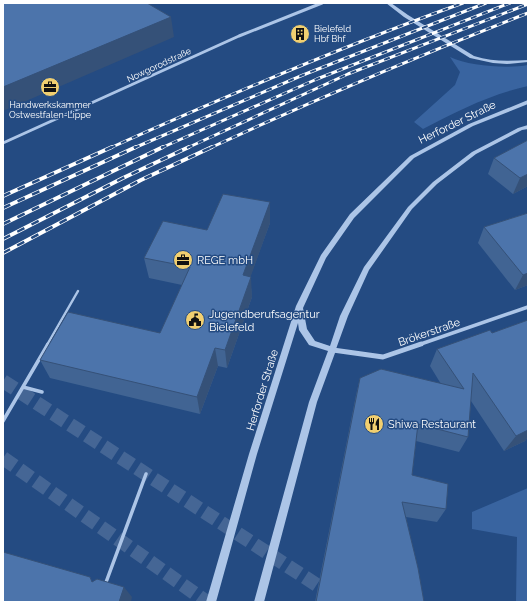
<svg xmlns="http://www.w3.org/2000/svg" width="531" height="605" font-family="Raleway,sans-serif">
<style>
.green{fill:#3964a0}
.lines{fill:none;stroke-linecap:round;stroke-linejoin:round}
.trunk-tunnel{stroke:#456695;stroke-width:14;stroke-dasharray:14 6;stroke-linecap:butt}
.service-far1{stroke:#acc5e7;stroke-width:2.5}
.service{stroke:#acc5e7;stroke-width:3.5}
.minor-far2{stroke:#acc5e7;stroke-width:3}
.minor-far1{stroke:#acc5e7;stroke-width:3.5}
.minor{stroke:#acc5e7;stroke-width:5}
.tertiary{fill:#acc5e7;fill-rule:evenodd}
.rail-far1-casing{stroke:#fff;stroke-width:3}
.rail-casing{stroke:#fff;stroke-width:4}
.rail-far1{stroke:#244b82;stroke-width:2;stroke-dasharray:6;stroke-linecap:butt}
.rail{stroke:#244b82;stroke-width:2.5;stroke-dasharray:8;stroke-linecap:butt}
.wall{fill:#416493}
.shaded-wall{fill:#355178}
.building{fill:#4c74ab;stroke:#355178}
.labels{text-anchor:middle;stroke-width:3;stroke-linejoin:round;paint-order:stroke}
.far-poi-label{font-size:9px;fill:#fff;stroke:#244b82;text-anchor:start}
.far-street-label{font-size:9px;fill:#fff;stroke:#244b82}
.street-label{font-size:11px;fill:#fff;stroke:#244b82}
.poi-label{font-size:11px;fill:#fff;stroke:#244b82;text-anchor:start}
</style>
<rect width="100%" height="100%" fill="#244b82"/>
<path class="green" d="M450,57C469,66 507,69 528,65V86C491,94 457,111 423,129L414,122L455,85L460,72Z
M528,488V602H516L517,537L472,529V512Z"/>
<g class="lines">
<path class="trunk-tunnel" d="M3,381L343,602
M3,458L207,602"/>
<path class="service-far1" d="M47,345L78,291"/>
<path class="service" d="M23,387L42,392
M3,421L48,344
M105,585L146,474"/>
<path class="minor-far2" d="M3,143L239,36L322,3"/>
<path class="minor-far1" d="M418,345L528,307"/>
<path class="minor" d="M333,350L383,357L421,344"/>
<path class="tertiary" d="M386,3H391L408,15L474,56C492,62 509,61 528,60V62L507,64L493,63L470,58L404,17Z
M528,100V104L473,126L414,158L354,218L326,258L303,308L307,329L315,341L330,346L340,316L364,267L408,207L433,182L472,152L518,128L528,125V129L522,130L476,154L437,184L412,209L369,270L348,316L336,349L337,350L335,353L317,402L264,602H254L309,402L328,351L309,345L299,330L298,323L257,454L216,602H206L249,454L296,306L321,255L350,214L410,156L469,124Z"/>
<defs>
<path id="rail-far1" d="M110,148C226,96 343,46 463,3
M134,148L303,75L486,3
M161,148L317,79L510,3
M187,148L348,74L528,4
M210,148C314,100 420,55 528,13"/>
<path id="rail" d="M3,196L112,147
M3,208L136,147
M3,224L163,147
M3,239L123,178L189,147
M3,253L141,180L212,147"/>
</defs>
<use href="#rail-far1" class="rail-far1-casing"/>
<use href="#rail" class="rail-casing"/>
<use href="#rail-far1" class="rail-far1"/>
<use href="#rail" class="rail"/>
</g>
<path class="wall" d="M528,140V186L513,194L488,174L494,158Z
M528,213V285L515,290L478,243L484,227Z
M270,223L250,277L252,297L227,368L218,366L200,414L50,378L40,360L160,333L182,285L149,278L144,258L207,230Z
M528,320V437L525,441L504,451L471,401L468,437L459,452L416,441L412,475L446,509L437,522L406,517L424,602H315L356,395L360,378L441,384L430,366L437,349L492,333Z"/>
<path class="shaded-wall" d="M171,17L174,37L3,111V87Z
M528,174V186L513,194L520,178Z
M270,202V223L244,295L243,275Z
M528,273V285L515,290L523,275Z
M251,277L252,297L227,368L225,350Z
M215,348L218,366L200,414L197,397Z
M528,430V437L525,441L504,451L516,436Z
M124,587L132,597L131,602H119Z"/>
<path class="building" d="M3,3H147L171,17L3,87Z
M528,140V174L520,178L494,158Z
M223,194L270,202L243,275L251,277L225,350L215,348L197,397L40,360L68,312L160,333L190,267L144,258L163,221L207,230Z
M528,213V273L523,275L484,227Z
M528,320V413H527L528,414V430L516,436L473,373L468,437L418,424L412,475L448,484L446,509L402,502L418,568L424,602H316L360,378L381,369L464,389L437,349L490,330L492,333Z
M3,552L90,577L92,582L97,579L124,587L119,602H3Z"/>
<defs>
<symbol id="building-disc" viewBox="-11 -11 22 22"><circle r="9.5" fill="#f1cf70" stroke="#244b82"/><path d="M-4-6H4V6H1V3H-1V6H-4ZM-2.5-4.3h1.7v1.8h-1.7ZM.8-4.3h1.7v1.8H.8ZM-2.5-1h1.7V.8h-1.7ZM.8-1h1.7V.8H.8Z" fill="#111"/></symbol>
<symbol id="office-disc" viewBox="-11 -11 22 22"><circle r="9.5" fill="#f1cf70" stroke="#244b82"/><path d="M-6-3h4V-5.5h4V-3h4V5H-6ZM-1-4.5V-3h2v-1.5ZM-6 0V1H6V0Z" fill="#111"/></symbol>
<symbol id="civic-disc" viewBox="-11 -11 22 22"><circle r="9.5" fill="#f1cf70" stroke="#244b82"/><path d="M-.6-6.5H3V-4.5H.6V-3L4-1V1h2V6H-6V1h2V-1L-.6-3ZM-1.2 2.5V6h2.4V2.5Z" fill="#111"/></symbol>
<symbol id="restaurant-disc" viewBox="-11 -11 22 22"><circle r="9.5" fill="#f1cf70" stroke="#244b82"/><path d="M-5-6h1v4h1v-4h1v4h1v-4h1v5L-1.5 .5V6h-2V.5L-5-1ZM5-6V6H3V1.5H1.5Q1.5-4 5-6Z" fill="#111"/></symbol>
</defs>
<g fill-rule="evenodd">
<use href="#building-disc" x="289" y="23" width="22" height="22"/>
<use href="#office-disc" x="39" y="76" width="22" height="22"/>
<use href="#office-disc" x="172" y="249" width="22" height="22"/>
<use href="#civic-disc" x="184" y="309" width="22" height="22"/>
<use href="#restaurant-disc" x="363" y="413" width="22" height="22"/>
</g>
<g class="labels">
<g class="far-poi-label">
<text x="314" y="32">Bielefeld<tspan x="314" dy="10">Hbf Bhf</tspan></text>
<text x="50" y="108" text-anchor="middle">Handwerkskammer<tspan x="50" dy="10">Ostwestfalen-Lippe</tspan></text>
</g>
<g class="far-street-label">
<text transform="translate(159 65) rotate(-25)" y="3">Nowgorodstraße</text>
</g>
<g class="street-label">
<text transform="translate(457 122) rotate(-26)" y="4">Herforder Straße</text>
<text transform="translate(429 332) rotate(-19)" y="4">Brökerstraße</text>
<text transform="translate(262 390) rotate(-73)" y="4">Herforder Straße</text>
</g>
<g class="poi-label">
<text x="197" y="264">REGE mbH</text>
<text x="209" y="318">Jugendberufsagentur<tspan x="209" dy="13">Bielefeld</tspan></text>
<text x="388" y="428">Shiwa Restaurant</text>
</g>
</g>
<rect width="531" height="605" fill="none" stroke="#ffffff" stroke-width="8"/>
</svg>
